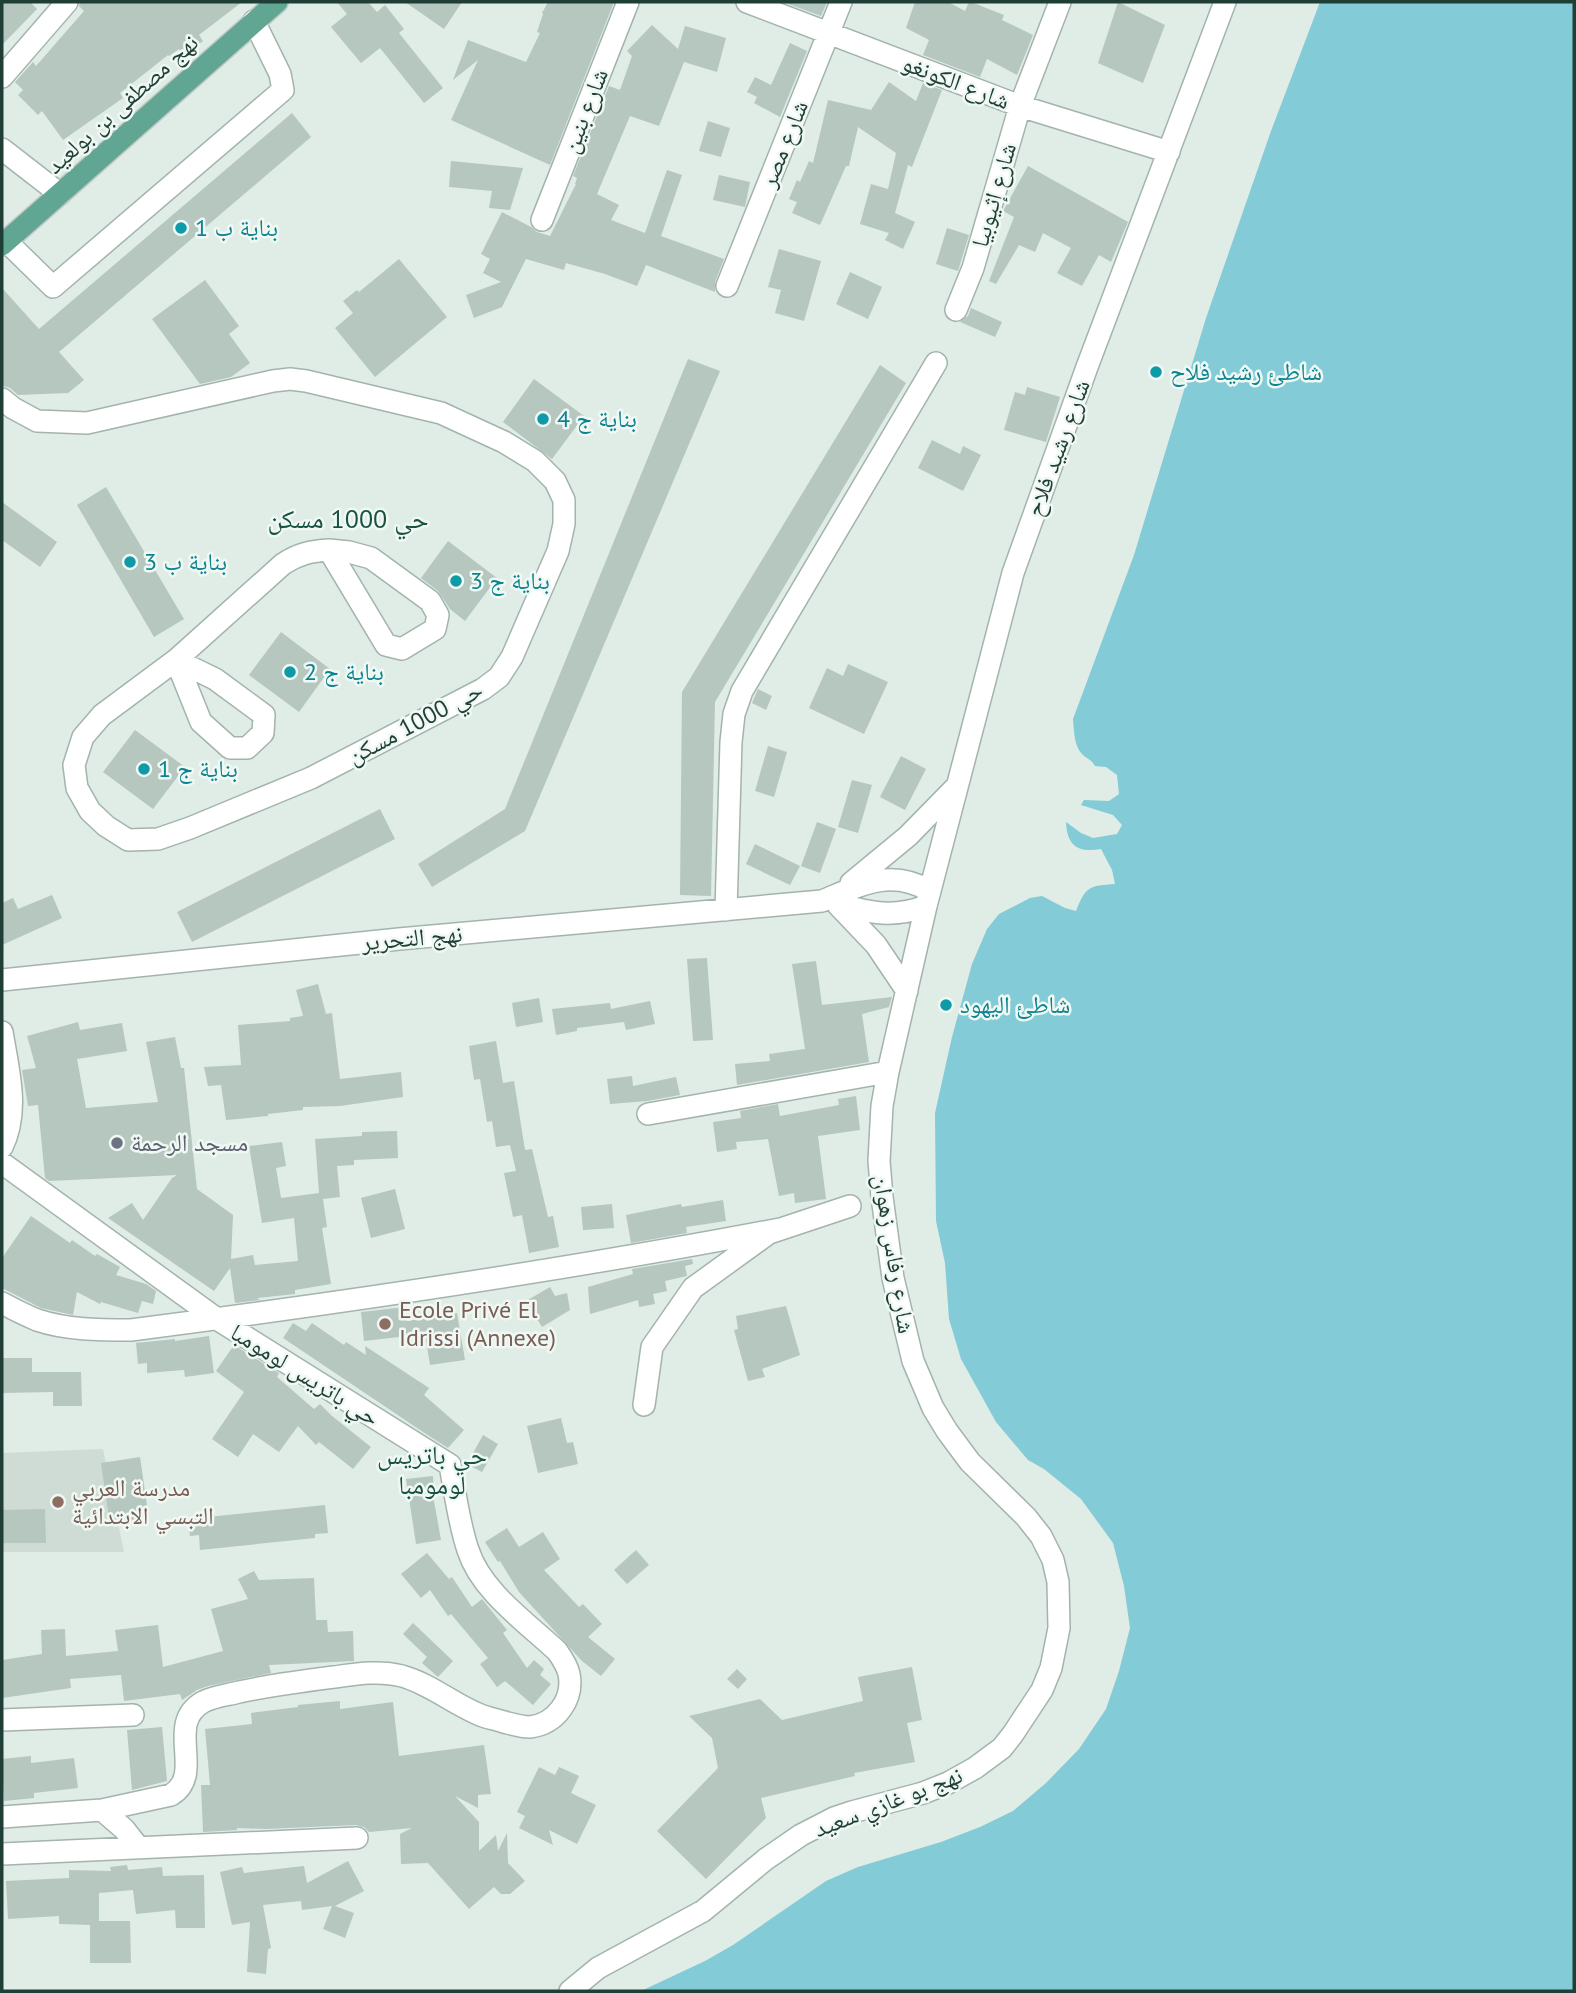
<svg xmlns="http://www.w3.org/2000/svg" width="1576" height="1993" font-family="'PT Sans','Noto Naskh Arabic',sans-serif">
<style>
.built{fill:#cedcd5}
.water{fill:#82cbd7}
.building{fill:#b5c7bf}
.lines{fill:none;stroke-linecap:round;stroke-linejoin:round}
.minor-casing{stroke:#a2b4ad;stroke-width:24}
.major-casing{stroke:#c0c9c6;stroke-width:24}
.minor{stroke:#fff;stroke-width:21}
.major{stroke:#60a693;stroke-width:21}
.culture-dot{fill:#0f9aa8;stroke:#f0f8f4;stroke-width:2.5}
.worship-dot{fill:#6b7280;stroke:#f0f8f4;stroke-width:2.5}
.education-dot{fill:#8d6e63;stroke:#f0f8f4;stroke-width:2.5}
.labels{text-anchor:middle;stroke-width:5;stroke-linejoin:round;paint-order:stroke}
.street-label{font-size:24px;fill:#1f3e35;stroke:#f0f8f4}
.culture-label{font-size:24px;fill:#0d838f;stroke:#f0f8f4;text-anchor:start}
.worship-label{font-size:24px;fill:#5b616d;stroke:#f0f8f4;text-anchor:start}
.education-label{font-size:24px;fill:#785e54;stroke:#f0f8f4;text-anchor:start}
.neighbourhood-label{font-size:26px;fill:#195243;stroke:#f0f8f4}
</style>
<rect width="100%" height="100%" fill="#e0ece6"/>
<path class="built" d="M103,1449L124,1552H2V1453Z"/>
<path class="water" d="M1320,2H1574V1991H641L705,1961L733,1945L826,1881L858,1867L941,1842L980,1827L1013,1811L1046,1783L1079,1749L1106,1709L1119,1671L1130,1628L1124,1586L1113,1543L1081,1499L1044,1469L1028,1460L996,1422L961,1359L949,1319L945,1263L936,1221L935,1113L952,1037L972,964L987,929L999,914L1030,898L1042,896L1065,908L1076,911C1086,886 1089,886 1115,884L1112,870L1101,849C1078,853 1067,846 1066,822L1081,833L1093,838L1117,834L1122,825L1113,815L1081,805L1084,800L1109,801L1119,794L1117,775L1106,767L1095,766C1091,759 1087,759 1082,754C1074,746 1074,730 1073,719L1134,555L1206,318L1271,131Z"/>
<path class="building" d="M2,2H30L37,9L2,45Z
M80,2H242L199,35L203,41L184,55L179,49L169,56L168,55L120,93L123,98L63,140L42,111L38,115L18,95L23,90L15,82L33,62L36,66L84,11L79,6Z
M337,2H368L377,12L385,5L404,29L399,33L443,88L424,103L380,48L361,63L331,27L347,14Z
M405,2H462L444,29Z
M548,2H614L550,165L451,120L478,60L453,80L468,40L526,62L540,33L537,32L543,14L542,13Z
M783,2H827L821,16Z
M915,2H948L965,11L969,2H971L1004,15L1002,20L1033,35L1017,75L987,59L980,77L923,55L929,40L906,28Z
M1118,2L1165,25L1143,83L1098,63Z
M652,25L678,49L685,26L726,38L717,72L684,62L659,126L630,116L597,194L619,205L611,220L645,233L667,170L682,175L661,236L724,259L715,282V292L646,265L637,286L605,274L566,263L564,270L526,259L502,307L474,318L466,295L501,282L483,273L490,259L481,254L502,212L531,227L537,232L550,236L576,184H575L577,178L573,176L609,86L620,90L632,56L627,51Z
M790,43L807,51L780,117L754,103L757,97L747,92L755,77L771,85Z
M889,82L916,101L923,83L942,90L912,167L908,165L895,213L915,222L903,249L885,240L889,233L860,224L871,184L888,189L896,153L858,127L849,166H846L820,225L792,213L797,202L789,199L797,180L800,182L809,161L813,163L828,100L871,110Z
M292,113L311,137L59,352L84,380L68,393L18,395L10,388L3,386L2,288L39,329Z
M708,121L730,128L721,157L699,151Z
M451,161L523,168L510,210L489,208L492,191L449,187Z
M1028,166L1128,222L1111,262L1099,255L1082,286L1057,273L1071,248L1043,233L1035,252L1019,245L996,284L989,281L1014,217L1003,211Z
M719,175L750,182L745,207L713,200Z
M947,228L969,235L958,271L936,264Z
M779,249L821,261L804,321L775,313L781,290L768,287Z
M399,259L447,317L375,377L335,328L353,313L343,301L357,290L359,292Z
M850,272L882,287L868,319L836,304Z
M205,280L239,326L229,334L250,363L231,377L200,384L152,319Z
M971,308L1002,322L995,337L960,322L968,316Z
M688,359L720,371L525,831L432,887L418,864L505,809Z
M880,365L906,383L715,702L711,896L680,895L682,692Z
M534,379L584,416L552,459L503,422Z
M1027,387L1060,397L1046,442L1004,430L1015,392L1025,395Z
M932,440L960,454L963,446L981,455L963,491L918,468Z
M106,487L184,619L154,637L77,505Z
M2,502L57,542L40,567L2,540Z
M448,541L497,578L465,621L450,609L438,591L421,578Z
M281,632L330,669L299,712L249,675Z
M848,664L888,682L864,734L809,708L827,668L843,676Z
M758,689L772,696L766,710L752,703Z
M135,730L185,767L153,809L103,772Z
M768,746L787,752L774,797L755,791Z
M901,756L926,769L905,810L880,797Z
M852,780L872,785L858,833L838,827Z
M380,809L395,839L192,942L177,912Z
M817,822L836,829L820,873L801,866Z
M755,844L800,866L790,885L746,864Z
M52,895L62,918L2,945V903L13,898L18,909Z
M707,958L713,1040L693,1041L687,959Z
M816,961L822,1005L892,997L889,1007L862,1014L869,1062L737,1085L735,1064L770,1061L769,1054L805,1049L792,964Z
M318,984L326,1014L332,1013L340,1079L401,1072L403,1097L340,1106L303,1107V1110L268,1114V1116L226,1120L221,1085L208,1086L204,1067L241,1065L238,1025L290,1021V1018L303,1016L296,990Z
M539,998L543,1022L516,1027L512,1003Z
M650,1001L655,1024L626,1030L624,1022L577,1028V1031L556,1035L552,1009L610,1003L611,1009Z
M78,1022L80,1030L122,1023L127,1051L77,1059L86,1108L158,1102L146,1042L175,1037L181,1068H184L197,1189L233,1215L231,1259L253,1255L255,1265L298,1261L294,1218L262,1223L249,1146L282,1142L286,1166L276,1168L281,1198L319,1193L315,1139L362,1136V1132L397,1131L398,1158L354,1160V1165L337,1166L340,1197L323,1199L327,1227L322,1228L331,1284L295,1290V1294L257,1298L260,1300L235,1303L230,1268L214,1291L108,1218L132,1203L143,1220L172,1178L177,1175L49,1181L45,1178L38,1105L28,1106L22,1070L36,1068L27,1036Z
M496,1041L503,1083L514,1081L525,1150L532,1149L548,1217L553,1216L559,1247L529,1253L522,1215L513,1217L504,1173L516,1171L510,1145L496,1147L492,1121L487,1122L480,1079L474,1080L469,1046Z
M632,1076L633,1086L676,1077L680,1095L647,1101L610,1104L607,1079Z
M856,1096L860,1130L818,1136L826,1199L795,1203L794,1193L779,1196L768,1139L736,1142L737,1149L717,1152L713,1122L741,1118L740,1111L778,1104L780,1116L839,1105L838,1099Z
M395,1189L405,1229L371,1238L361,1198Z
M723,1200L726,1221L686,1227L687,1233L631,1243L626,1215L681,1204L682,1207Z
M612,1204L614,1228L583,1230L581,1207Z
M31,1216L70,1243L72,1240L95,1256L97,1254L120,1267L116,1275L146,1284L156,1291L153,1304L142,1301L138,1313L101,1302L100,1304L77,1292L73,1315L41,1308L2,1288V1258Z
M692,1259L693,1264L685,1266L687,1276L665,1281L667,1291L653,1294L655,1304L639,1307L638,1300L590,1314L588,1287L633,1274L632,1269Z
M550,1287L555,1296L567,1293L570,1310L542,1327L526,1301Z
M786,1306L800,1355L762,1369L765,1377L748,1381L734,1330L738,1329L736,1316Z
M405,1307L407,1321L457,1313L465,1360L430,1365L425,1334L364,1341L361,1312Z
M293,1323L306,1331L312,1323L344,1345L346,1342L366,1355L365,1346L429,1388L424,1395L464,1430L448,1448L423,1432L283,1338Z
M209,1336L214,1373L185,1377L184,1370L147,1373V1363L138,1364L136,1343L175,1339V1341Z
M234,1345L279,1373L277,1377L314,1409L320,1404L332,1416L371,1447L353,1469L319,1442L316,1445L298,1426L279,1452L253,1434L238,1457L212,1439L244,1392L216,1371Z
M2,1358H32V1372H81L82,1406H53V1392L3,1393Z
M561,1418L567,1443L573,1442L578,1464L538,1473L527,1426Z
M483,1435L498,1444L482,1472L467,1464Z
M140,1457L149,1519L110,1525L101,1463Z
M433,1476L434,1501L441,1540L416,1544L406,1479Z
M325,1505L328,1533L315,1534V1538L200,1550L199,1535L190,1536L188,1519Z
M45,1509L46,1543H2V1510Z
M507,1528L519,1547L543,1532L560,1559L544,1570L579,1607L583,1604L602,1624L588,1637L615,1659L601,1676L582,1661L519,1592L500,1561L498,1562L485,1542Z
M636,1550L649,1565L627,1584L614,1570Z
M427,1553L449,1579L452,1577L472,1607L482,1599L507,1630L503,1633L527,1668L534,1660L544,1669L540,1675L551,1684L533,1705L505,1681L497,1687L480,1664L488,1658L451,1614L448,1616L430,1590L421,1598L401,1574Z
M254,1571L259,1580L314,1578L316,1620H327L328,1632L353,1631L354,1661L269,1665L271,1673L208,1686L197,1690L182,1700L180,1694L124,1701L121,1675L70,1679L71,1688L2,1698V1660L42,1654L41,1630L65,1629L66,1656L118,1651L115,1630L158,1625L163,1667L223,1651L211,1609L248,1599L238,1579Z
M413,1623L453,1661L438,1677L422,1663L427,1657L403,1634Z
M912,1667L922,1720L907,1723L915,1762L854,1773L855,1776L761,1798L766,1818L706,1879L657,1831L718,1768L712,1738L689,1716L760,1699L782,1720L863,1701L858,1677Z
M737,1669L747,1679L738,1689L727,1679Z
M340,1701V1709L393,1702L399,1756L484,1745L491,1794L478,1795V1808L455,1796L479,1822V1851L496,1835L498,1851L507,1833L508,1863L525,1881L510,1894H501L494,1887L469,1909L428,1863L401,1864L400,1834L412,1828L369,1832L364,1827L356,1825L266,1829L237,1828V1830L203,1832L201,1785H210L205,1729L252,1724L251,1713L298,1707V1705Z
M162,1727L167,1781L132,1790L127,1730Z
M31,1756V1763L74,1758L78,1788L34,1793V1798L4,1801L2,1759Z
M539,1767L555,1775L559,1767L579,1776L571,1793L596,1805L577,1844L549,1830L553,1845L519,1828L525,1816L517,1812Z
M348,1861L364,1891L335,1906L354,1913L345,1938L323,1929L332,1906L302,1910L301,1901L263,1905L271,1948L268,1949L266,1974L247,1972L250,1922L232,1925L220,1872L242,1867L244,1873L304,1866L307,1883Z
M127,1865L128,1870L162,1867L163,1876L204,1875L205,1928H176L175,1910L136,1914L133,1890L99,1893V1921H130L131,1963H90V1925L59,1924V1916L8,1919L6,1881L69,1878V1870L111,1871L110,1867Z"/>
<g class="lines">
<defs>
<path id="minor" d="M747,2L1020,106L1169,152
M2,77L67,2
M2,149L60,194
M542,220L628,2
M6,241L53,287L283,90L280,74L254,21
M727,286L841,2
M956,310L973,268L1020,106L1060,2
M2,399L13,408L37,421L87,423L273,381L290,379L306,381L441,413L504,442L535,461L555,481L564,500V524L558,551L512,657L499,677L483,689L311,778L190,828L158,839L128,840L106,826L90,811L77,788L74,765L83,737L102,715L176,660L283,564C298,554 311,551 329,550
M329,550L349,552L371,558L430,601L438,615L435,629L402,649L386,645Z
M176,660L215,679L264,715L263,733L247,748H230L201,722Z
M851,883L908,836L956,787
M838,905L876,945L907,991
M840,905C872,913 894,918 926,906
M726,910L731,742L734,714L742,691L936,363
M2,980L399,939L822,901C861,885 890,868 930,891
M2,1032C8,1069 20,1111 2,1147
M648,1114L888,1072
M2,1163L217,1319L450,1465C455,1492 459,1524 468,1550C481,1591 526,1622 557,1651C562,1658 567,1665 569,1674C574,1699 556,1724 530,1727C521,1727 512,1724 504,1722C495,1719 486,1718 478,1714C452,1703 430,1684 402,1676C379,1670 356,1674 334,1677C302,1681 271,1685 239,1692C228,1695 214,1696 203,1702C164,1724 206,1774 171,1795L102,1810L2,1817
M2,1303C13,1309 25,1315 37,1320C67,1330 99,1330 131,1330C348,1302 565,1270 780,1229
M644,1405L652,1347L693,1288L769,1233L850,1206
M2,1720L133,1715
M102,1810L124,1829L139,1848
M2,1854L357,1838
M570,1991L598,1968L703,1911L766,1859L801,1835L834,1818L852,1812L923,1793L948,1783L975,1768L1002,1748L1013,1734L1042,1690L1051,1668L1059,1628L1058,1582L1053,1560L1041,1536L1026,1517L970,1462L947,1431L933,1408L913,1361L893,1278L882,1197L879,1161L882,1106L888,1072L926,906L1013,573L1087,367L1225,2"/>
<path id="major" d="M2,245L277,2"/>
</defs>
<use href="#minor" class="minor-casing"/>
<use href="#major" class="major-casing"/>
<use href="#minor" class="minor"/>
<use href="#major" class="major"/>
</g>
<g class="culture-dot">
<circle cx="181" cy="228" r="7"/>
<circle cx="1156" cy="372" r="7"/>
<circle cx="543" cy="419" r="7"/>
<circle cx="130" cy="562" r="7"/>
<circle cx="456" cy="581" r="7"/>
<circle cx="290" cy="672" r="7"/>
<circle cx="144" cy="769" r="7"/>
<circle cx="946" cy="1005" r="7"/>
</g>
<circle class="worship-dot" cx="117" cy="1143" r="7"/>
<g class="education-dot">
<circle cx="385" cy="1324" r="7"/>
<circle cx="58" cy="1502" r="7"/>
</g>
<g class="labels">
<g class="street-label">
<text transform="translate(956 82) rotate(21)" y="8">شارع الكونغو</text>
<text transform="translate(122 104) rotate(-42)" y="8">نهج مصطفى بن بولعيد</text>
<text transform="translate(585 111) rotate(-69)" y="8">شارع بنين</text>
<text transform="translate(784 144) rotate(-68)" y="8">شارع مصر</text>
<text transform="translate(994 195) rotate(-74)" y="8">شارع إثيوبيا</text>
<text transform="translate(1058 448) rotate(-70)" y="8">شارع رشيد فلاح</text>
<text transform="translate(415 723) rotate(-28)" y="8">حي 1000 مسكن</text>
<text transform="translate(412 938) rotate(-5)" y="8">نهج التحرير</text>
<text transform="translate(894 1254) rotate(81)" y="8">شارع رفاس زهوان</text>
<text transform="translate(305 1375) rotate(32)" y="8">حي باتريس لومومبا</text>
<text transform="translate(888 1802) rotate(-21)" y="8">نهج بو غازي سعيد</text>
</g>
<g class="culture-label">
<text x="195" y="236">بناية ب 1</text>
<text x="1170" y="380">شاطئ رشيد فلاح</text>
<text x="557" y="427">بناية ج 4</text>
<text x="144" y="570">بناية ب 3</text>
<text x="470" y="589">بناية ج 3</text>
<text x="304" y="680">بناية ج 2</text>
<text x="158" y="777">بناية ج 1</text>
<text x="960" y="1013">شاطئ اليهود</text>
</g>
<g class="worship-label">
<text x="131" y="1151">مسجد الرحمة</text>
</g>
<g class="education-label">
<text x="399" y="1318">Ecole Privé El<tspan x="399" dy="28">Idrissi (Annexe)</tspan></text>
<text x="72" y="1496">مدرسة العربي<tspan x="72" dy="28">التبسي الابتدائية</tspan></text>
</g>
<g class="neighbourhood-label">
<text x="348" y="528">حي 1000 مسكن</text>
<text x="432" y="1464">حي باتريس<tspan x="432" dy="30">لومومبا</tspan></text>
</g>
</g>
<rect width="1576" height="1993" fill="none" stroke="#1f3e35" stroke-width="7"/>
</svg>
